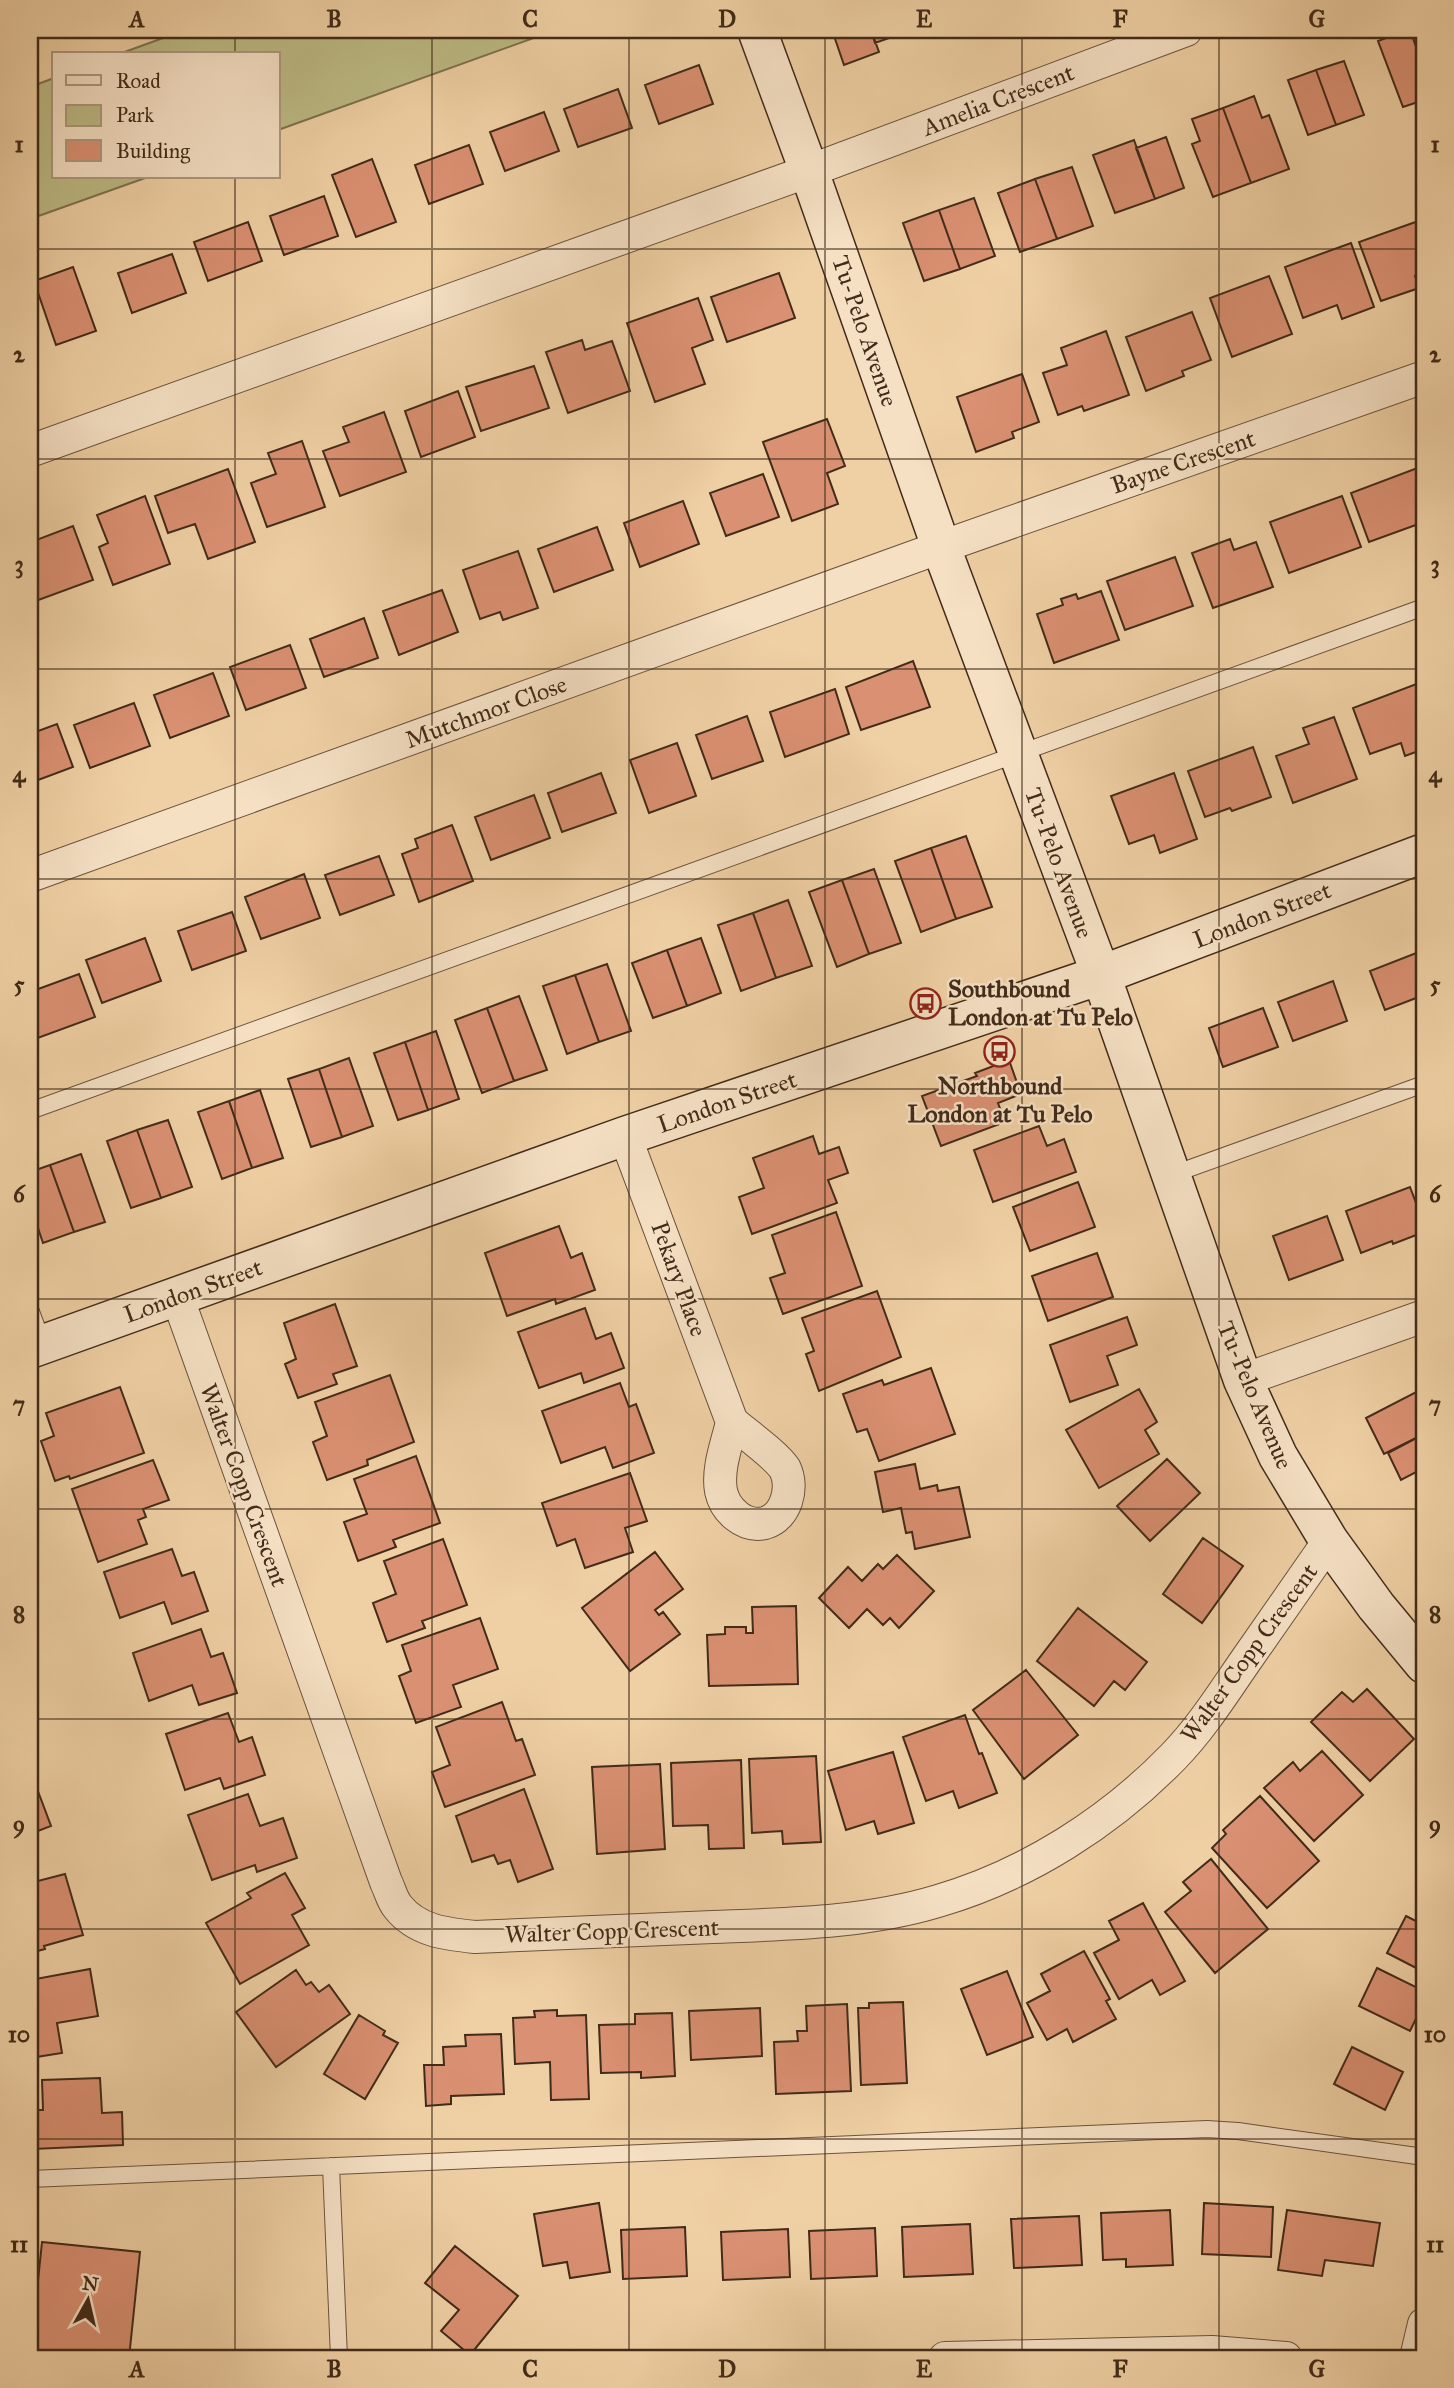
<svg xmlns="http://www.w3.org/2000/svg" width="1454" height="2388" font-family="'IM FELL Great Primer',serif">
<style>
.green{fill:#bcba84;stroke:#7f724e;stroke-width:2}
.building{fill:#da9072;stroke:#422b19;stroke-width:2}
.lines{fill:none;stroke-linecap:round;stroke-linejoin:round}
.lane-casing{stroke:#6d543c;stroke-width:18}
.street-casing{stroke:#6d543c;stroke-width:34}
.secondary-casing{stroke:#422b19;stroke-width:41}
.lane{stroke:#f5e0c4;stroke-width:16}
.street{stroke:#f5e0c4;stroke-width:32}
.secondary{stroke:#f5e0c4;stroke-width:38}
.grid{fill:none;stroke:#422b19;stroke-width:2;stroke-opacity:0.55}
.labels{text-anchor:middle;stroke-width:5;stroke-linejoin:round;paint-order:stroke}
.street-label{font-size:24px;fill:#422b19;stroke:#f5e0c4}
.poi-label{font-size:24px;font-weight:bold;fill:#422b19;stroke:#f5e0c4;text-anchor:start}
.neatline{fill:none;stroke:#422b19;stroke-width:2.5}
.grid-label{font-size:23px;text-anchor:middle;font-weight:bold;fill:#422b19}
</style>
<rect width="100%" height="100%" fill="#efd0a4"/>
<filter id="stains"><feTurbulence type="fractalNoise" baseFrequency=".00286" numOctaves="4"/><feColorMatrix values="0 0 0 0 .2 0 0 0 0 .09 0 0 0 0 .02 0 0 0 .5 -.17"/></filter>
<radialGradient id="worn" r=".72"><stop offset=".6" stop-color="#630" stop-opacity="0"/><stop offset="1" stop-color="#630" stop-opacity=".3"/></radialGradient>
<path class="green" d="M185,30H556L278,130V54H119Z
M54,78V177H148L30,219V87Z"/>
<path class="building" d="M832,30H871L879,52L844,65Z
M871,30H896L898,35L875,43Z
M1407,30H1410L1424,69V100L1403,107L1378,41Z
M1410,30H1424V69Z
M1344,61L1364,115L1336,125L1316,70Z
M699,65L713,104L659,124L645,85Z
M1316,70L1336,125L1308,135L1288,80Z
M618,89L632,128L578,147L564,109Z
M1254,96L1262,118L1269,115L1289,169L1251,183L1223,108Z
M1223,108L1251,183L1213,197L1192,144L1200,141L1192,119Z
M544,112L559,151L505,171L490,132Z
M1166,137L1184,188L1155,199L1136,148Z
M1134,140L1155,199L1115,213L1093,155Z
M469,145L483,184L429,204L415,165Z
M372,159L396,222L356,237L332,175Z
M1072,167L1093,226L1057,239L1035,179Z
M1035,179L1057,239L1020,252L998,193Z
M324,196L338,236L284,255L270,216Z
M974,198L995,256L960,269L939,210Z
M939,210L960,269L924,281L903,223Z
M1424,219V273L1415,276L1419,288L1381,301L1359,242Z
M248,222L262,261L208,281L194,242Z
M1351,243L1374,307L1342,319L1337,305L1303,318L1285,267Z
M172,254L186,293L132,313L118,273Z
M73,267L96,331L56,345L34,281Z
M779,273L795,318L727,342L711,297Z
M1269,276L1292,334L1232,357L1210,298Z
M698,298L713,340L692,348L705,384L655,402L627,323Z
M1192,312L1211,360L1182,371L1184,376L1146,391L1126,337Z
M1106,331L1129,395L1084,411L1082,406L1058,415L1043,373L1067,365L1061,348Z
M582,340L585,350L612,341L630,391L568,413L546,352Z
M534,366L549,408L481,431L466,387Z
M1022,374L1039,422L1012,432L1014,438L976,452L957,397Z
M458,391L475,437L421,457L405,411Z
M384,412L406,472L340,496L323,451L349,442L343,427Z
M827,419L845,466L827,473L838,504L792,521L763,442Z
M302,441L325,507L267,527L251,483L276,474L268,453Z
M1420,467L1424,479V522L1369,542L1351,493Z
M228,469L255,542L208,559L195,524L168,533L155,496Z
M763,474L779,517L726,536L710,493Z
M145,496L170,564L113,585L99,547L108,543L97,515Z
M1342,496L1361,547L1289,573L1270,522Z
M683,501L699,544L640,567L624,523Z
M73,526L93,580L30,603V551L33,549L31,542Z
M597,527L613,570L554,592L538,549Z
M1230,539L1234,550L1256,542L1273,587L1213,608L1192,553Z
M518,551L538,608L503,620L500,612L480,619L463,570Z
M1175,557L1193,606L1125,630L1107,581Z
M442,590L458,632L399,655L383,611Z
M1101,591L1119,640L1054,663L1037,614L1063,605L1061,599L1076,594L1078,599Z
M364,618L378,658L324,677L310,639Z
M290,645L306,688L246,710L230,667Z
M913,661L930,707L861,730L846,687Z
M213,673L229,716L170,738L154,695Z
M1419,683L1424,698V749L1405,756L1401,743L1370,754L1353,708Z
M835,689L849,734L785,757L770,712Z
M134,703L150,746L90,768L74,725Z
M747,716L763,761L712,779L696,735Z
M1334,717L1357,779L1293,803L1276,756L1309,744L1303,728Z
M57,724L73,767L30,783V734Z
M677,743L696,796L649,813L630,760Z
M1253,747L1271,797L1232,811L1230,808L1205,817L1188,771Z
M601,773L616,813L562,832L548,793Z
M1174,773L1197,839L1160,853L1154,835L1129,844L1111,796Z
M534,795L550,838L491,860L475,817Z
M452,825L473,881L419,902L402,854L418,848L415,839Z
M966,836L992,907L956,919L931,848Z
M931,848L956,919L921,932L895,861Z
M379,856L394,895L340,915L325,875Z
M874,869L901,943L869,954L842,880Z
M304,874L320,918L261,939L245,897Z
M842,880L869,954L837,967L809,892Z
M788,900L812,966L776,978L753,913Z
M232,912L246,951L192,970L178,931Z
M753,913L776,978L741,991L718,925Z
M145,938L161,981L102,1003L86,960Z
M701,938L721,993L687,1006L667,950Z
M667,950L687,1006L653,1018L632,963Z
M1424,950V995L1385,1010L1370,971Z
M607,964L631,1031L599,1042L575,975Z
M79,974L95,1017L35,1039L30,1025V992Z
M575,975L599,1042L567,1054L543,986Z
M1333,981L1347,1021L1293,1041L1278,1002Z
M519,996L547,1070L514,1081L487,1008Z
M487,1008L514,1081L482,1093L455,1020Z
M1263,1008L1278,1047L1223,1067L1209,1028Z
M436,1031L459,1099L428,1110L405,1042Z
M405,1042L428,1110L398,1120L374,1053Z
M349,1058L373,1126L342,1137L319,1069Z
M1009,1060L1021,1094L998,1103L1005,1122L941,1146L922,1096L977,1076L975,1073Z
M319,1069L342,1137L311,1147L288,1079Z
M260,1090L283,1158L252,1168L229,1101Z
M229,1101L252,1168L222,1179L198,1112Z
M168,1120L192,1187L161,1198L137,1130Z
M1039,1126L1047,1146L1064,1139L1076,1172L993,1202L974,1150Z
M137,1130L161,1198L131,1208L107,1141Z
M813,1136L819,1154L839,1147L848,1173L828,1180L837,1203L752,1234L739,1197L764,1188L753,1158Z
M81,1154L105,1222L74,1232L50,1165Z
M50,1165L74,1232L43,1243L30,1204V1172Z
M1078,1182L1095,1227L1030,1251L1013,1207Z
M1410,1187L1424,1224V1232L1393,1244L1392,1241L1361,1253L1346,1211Z
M836,1212L862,1286L783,1314L770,1278L785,1273L772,1235Z
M1327,1216L1343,1260L1289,1280L1273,1236Z
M559,1226L571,1258L582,1253L595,1290L556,1304L555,1299L507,1316L485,1253Z
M1097,1253L1113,1297L1048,1321L1032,1276Z
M877,1291L901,1357L819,1391L806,1354L814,1351L802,1318Z
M335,1304L357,1366L333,1374L337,1384L298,1398L285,1364L296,1359L284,1323Z
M585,1308L596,1339L611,1333L624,1368L584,1383L581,1373L539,1388L518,1332Z
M1127,1317L1137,1345L1107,1356L1118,1385L1070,1402L1050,1345Z
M931,1368L955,1434L879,1461L867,1429L857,1432L843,1394L882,1380L884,1385Z
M390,1375L414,1442L367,1460L368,1465L327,1480L313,1442L327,1436L315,1402Z
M620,1383L629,1407L636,1404L654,1453L613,1468L605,1447L561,1463L542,1411Z
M120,1387L144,1453L70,1479L69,1476L55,1481L41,1441L54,1436L46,1413Z
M1139,1389L1157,1422L1145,1430L1159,1454L1099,1488L1066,1430Z
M1420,1390L1424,1398V1434L1384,1454L1366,1418Z
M1424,1434V1468L1401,1480L1388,1453Z
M416,1456L440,1523L393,1540L396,1547L358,1561L344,1522L367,1514L354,1479Z
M1167,1459L1200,1493L1150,1541L1117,1506Z
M153,1460L169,1500L143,1509L146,1517L138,1520L147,1544L98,1562L72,1489Z
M915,1464L920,1489L937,1485L938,1491L959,1487L970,1537L915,1549L912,1532L906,1533L901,1508L883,1512L875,1472Z
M630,1473L647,1521L625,1528L633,1552L585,1568L575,1539L557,1546L542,1503Z
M1203,1538L1243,1566L1202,1623L1163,1594Z
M443,1539L467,1605L422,1621L425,1628L387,1642L373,1603L396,1594L384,1561Z
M172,1549L182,1576L194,1572L208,1611L172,1624L164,1602L120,1618L104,1572Z
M655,1552L683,1589L655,1610L659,1615L663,1612L680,1634L630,1671L582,1608Z
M897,1555L934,1591L899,1628L890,1618L883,1625L867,1609L849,1628L819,1598L848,1567L862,1581L878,1564L883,1569Z
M796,1606L798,1684L709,1686L707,1635L725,1634V1627H746V1633H753L752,1607Z
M1078,1608L1147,1662L1125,1690L1114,1681L1094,1706L1037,1661Z
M480,1618L498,1669L453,1685L461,1707L416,1723L399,1676L411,1671L402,1645Z
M201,1629L211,1657L223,1653L237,1693L199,1705L192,1685L149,1701L133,1653Z
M1026,1670L1078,1735L1024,1779L973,1710Z
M1367,1689L1414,1739L1370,1781L1311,1722L1342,1692L1353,1702Z
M502,1702L516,1741L522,1739L535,1775L445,1807L432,1772L450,1765L436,1727Z
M228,1713L239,1742L252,1737L265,1775L224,1789L220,1778L185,1790L166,1734Z
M965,1715L979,1754L982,1753L997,1793L959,1808L953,1791L926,1801L903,1737Z
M1322,1751L1363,1795L1314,1841L1264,1788L1293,1762L1300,1771Z
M893,1752L914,1823L878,1834L874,1821L846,1830L828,1771Z
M816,1756L821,1842L783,1844L782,1831L752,1833L749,1759Z
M741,1760L744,1848L709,1849L708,1825L673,1826L671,1763Z
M660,1764L665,1849L597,1854L592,1767Z
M33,1778L51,1826L30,1834V1780Z
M524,1789L553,1869L518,1882L510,1860L498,1864L494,1855L472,1862L456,1816Z
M248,1794L260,1826L283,1818L297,1858L257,1872L255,1865L212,1880L188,1815Z
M1260,1796L1319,1861L1267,1908L1212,1848L1226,1834L1223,1830Z
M1211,1859L1268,1929L1215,1973L1165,1912L1191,1891L1183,1882Z
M285,1873L305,1908L292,1915L309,1945L240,1984L206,1923L251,1898L247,1893Z
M65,1874L83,1935L44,1946L45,1949L30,1953V1883Z
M1143,1903L1185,1981L1160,1995L1152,1980L1119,1999L1094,1953L1119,1940L1109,1921Z
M1406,1916L1424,1925V1972L1387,1953Z
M1084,1951L1110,1999L1106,2001L1116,2019L1073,2042L1067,2029L1047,2040L1027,2003L1050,1991L1041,1974Z
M1377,1968L1424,1991V2002L1410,2031L1359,2006Z
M90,1969L98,2016L57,2023L62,2053L30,2058V1980Z
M296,1970L306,1985L311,1982L319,1992L329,1985L350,2014L276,2067L236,2012Z
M1007,1971L1033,2037L987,2055L961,1989Z
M903,2002L907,2083L861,2085L858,2008H869V2003Z
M847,2004L851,2091L776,2094L774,2042L798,2041L797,2031H807L806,2006Z
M760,2008L762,2056L691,2060L689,2011Z
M557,2010V2016L586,2015L589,2099L551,2100L550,2062L515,2064L513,2018L535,2017L534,2011Z
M672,2013L675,2076L641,2078V2072L601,2073L599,2025L635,2024V2014Z
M359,2015L385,2031L383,2035L398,2043L365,2099L324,2074Z
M501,2034L504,2094L451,2096V2104L426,2106L424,2065H444L443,2047L466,2046L465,2035Z
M1352,2047L1403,2072L1385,2110L1334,2084Z
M100,2078L102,2113L122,2112L123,2145L33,2149L31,2110H43L42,2080Z
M599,2203L610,2272L570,2278L567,2262L543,2266L534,2214Z
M1204,2203L1273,2207L1271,2257L1202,2254Z
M1170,2210L1173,2265L1126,2267V2259L1103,2260L1101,2213Z
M1287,2210L1380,2223L1373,2266L1325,2260L1322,2276L1278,2270Z
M1079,2216L1082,2265L1014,2268L1011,2219Z
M970,2224L973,2274L904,2277L902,2227Z
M685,2227L687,2276L623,2279L621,2230Z
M875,2228L877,2276L811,2279L809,2231Z
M788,2229L790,2277L723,2280L721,2232Z
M42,2242L140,2252L129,2358H30Z
M455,2246L518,2296L470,2355L441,2331L459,2310L425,2283Z"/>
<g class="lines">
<defs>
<path id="lane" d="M30,1111L1424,607
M1171,1175L1424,1084
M30,1309L43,1344
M331,2166L339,2358
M30,2179L1207,2129L1238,2131L1424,2157"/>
<path id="street" d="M30,451L809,171L1186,30
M30,876L941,547L1424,377
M625,1136L732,1422C727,1444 717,1469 721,1491C725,1510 744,1528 765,1523C786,1517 794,1488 785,1469C777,1456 745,1433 732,1422
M177,1296L386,1882C390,1890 392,1900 398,1907C417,1931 446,1934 475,1937C554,1933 633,1930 713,1927C788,1924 865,1923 938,1901C1027,1875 1110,1822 1174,1756C1201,1728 1222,1695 1244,1663C1272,1623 1300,1582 1329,1541
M1243,1380L1424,1316
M945,2358L1212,2352L1286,2358
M1416,2358L1424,2324"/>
<path id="secondary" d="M757,30L809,171L941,547L1101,975L1243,1380L1278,1456L1329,1541L1376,1606L1424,1664
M30,1349L625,1136L1101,975L1424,853"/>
</defs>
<use href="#lane" class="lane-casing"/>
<use href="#street" class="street-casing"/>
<use href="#secondary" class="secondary-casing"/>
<use href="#lane" class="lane"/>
<use href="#street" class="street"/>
<use href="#secondary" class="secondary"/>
</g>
<path class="grid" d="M235,30V54M432,30V2358M629,30V2358M825,30V2358M1022,30V2358M1219,30V2358M235,177V2358M30,249H1424M30,459H1424M30,669H1424M30,879H1424M30,1089H1424M30,1299H1424M30,1509H1424M30,1719H1424M30,1929H1424M30,2139H1424"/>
<defs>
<symbol id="bus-ring" viewBox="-11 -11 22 22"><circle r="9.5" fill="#f5e0c4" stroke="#8f2418" stroke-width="1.5"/><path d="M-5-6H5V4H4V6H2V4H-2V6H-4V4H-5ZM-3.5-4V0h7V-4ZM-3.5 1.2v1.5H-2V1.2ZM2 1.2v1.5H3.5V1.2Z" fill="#8f2418"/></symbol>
</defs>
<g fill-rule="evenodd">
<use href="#bus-ring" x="908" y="986" width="35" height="35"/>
<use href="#bus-ring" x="982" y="1034" width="35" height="35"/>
</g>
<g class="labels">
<g class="street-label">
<text transform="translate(998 100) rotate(-21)" y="8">Amelia Crescent</text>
<text transform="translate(865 331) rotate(71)" y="8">Tu-Pelo Avenue</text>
<text transform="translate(1183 462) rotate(-19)" y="8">Bayne Crescent</text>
<text transform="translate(486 712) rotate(-20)" y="8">Mutchmor Close</text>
<text transform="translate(1059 863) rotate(70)" y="8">Tu-Pelo Avenue</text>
<text transform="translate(1262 915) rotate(-21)" y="8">London Street</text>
<text transform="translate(727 1102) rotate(-19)" y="8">London Street</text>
<text transform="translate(679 1279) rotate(70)" y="8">Pekary Place</text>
<text transform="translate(193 1291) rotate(-20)" y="8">London Street</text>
<text transform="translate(1255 1395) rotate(67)" y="8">Tu-Pelo Avenue</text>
<text transform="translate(244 1485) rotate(70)" y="8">Walter Copp Crescent</text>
<text transform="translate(1249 1653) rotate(-54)" y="8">Walter Copp Crescent</text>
<text transform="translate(612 1931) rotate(-2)" y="8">Walter Copp Crescent</text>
</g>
<g class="poi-label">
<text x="948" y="997">Southbound<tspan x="948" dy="28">London at Tu Pelo</tspan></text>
<text x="1000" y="1094" text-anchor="middle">Northbound<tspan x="1000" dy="28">London at Tu Pelo</tspan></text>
</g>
</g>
<rect width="1454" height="2388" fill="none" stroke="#efd0a4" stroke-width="77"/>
<rect x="52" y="52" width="228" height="126" fill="#f5e0c4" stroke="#ad9880" stroke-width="2"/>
<rect x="66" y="75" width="35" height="10" fill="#f5e0c4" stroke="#ad9880" stroke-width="2"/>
<text x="116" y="88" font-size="21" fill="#422b19">Road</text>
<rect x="66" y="105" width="35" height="21" fill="#bcba84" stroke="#ad9880" stroke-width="2"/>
<text x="116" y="122" font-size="21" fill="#422b19">Park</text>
<rect x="66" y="140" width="35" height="21" fill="#da9072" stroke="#ad9880" stroke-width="2"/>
<text x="116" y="158" font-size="21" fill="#422b19">Building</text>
<g transform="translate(88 2300) rotate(8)" stroke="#f5e0c4" stroke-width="5" paint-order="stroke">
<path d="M0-5L12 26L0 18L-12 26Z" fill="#422b19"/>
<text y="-10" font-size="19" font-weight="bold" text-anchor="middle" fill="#422b19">N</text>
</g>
<rect x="38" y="38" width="1378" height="2312" class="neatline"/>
<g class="grid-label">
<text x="137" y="27">A</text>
<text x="334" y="27">B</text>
<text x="530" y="27">C</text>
<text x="727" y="27">D</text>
<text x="924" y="27">E</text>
<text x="1120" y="27">F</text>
<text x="1317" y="27">G</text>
<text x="19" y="152">1</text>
<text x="1435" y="152">1</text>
<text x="19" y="362">2</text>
<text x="1435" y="362">2</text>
<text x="19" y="572">3</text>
<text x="1435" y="572">3</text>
<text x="19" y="782">4</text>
<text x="1435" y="782">4</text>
<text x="19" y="992">5</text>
<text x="1435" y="992">5</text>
<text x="19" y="1202">6</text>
<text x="1435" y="1202">6</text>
<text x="19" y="1412">7</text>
<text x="1435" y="1412">7</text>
<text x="19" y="1622">8</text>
<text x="1435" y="1622">8</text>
<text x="19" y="1832">9</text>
<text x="1435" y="1832">9</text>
<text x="19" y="2042">10</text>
<text x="1435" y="2042">10</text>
<text x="19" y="2252">11</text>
<text x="1435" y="2252">11</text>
<text x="137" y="2377">A</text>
<text x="334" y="2377">B</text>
<text x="530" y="2377">C</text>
<text x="727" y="2377">D</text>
<text x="924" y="2377">E</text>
<text x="1120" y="2377">F</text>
<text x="1317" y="2377">G</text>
</g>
<rect width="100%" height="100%" filter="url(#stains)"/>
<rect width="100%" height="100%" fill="url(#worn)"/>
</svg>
